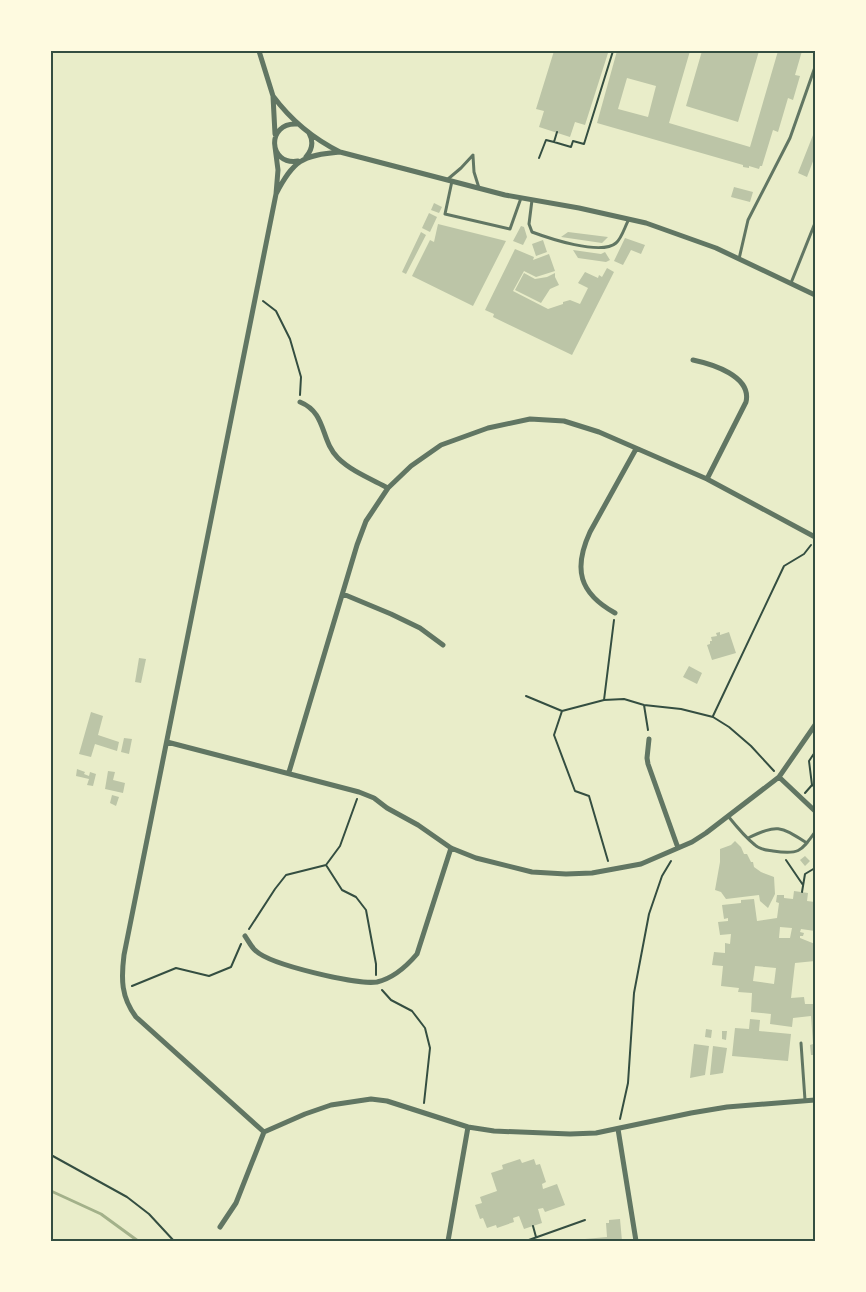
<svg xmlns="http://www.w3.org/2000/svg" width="866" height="1292" font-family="Manrope,sans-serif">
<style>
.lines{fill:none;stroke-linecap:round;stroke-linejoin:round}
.stream{stroke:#a3b18a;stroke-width:3}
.building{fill:#bcc5a7;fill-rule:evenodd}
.path{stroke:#344e41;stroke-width:2}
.service{stroke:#617663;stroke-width:3}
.minor{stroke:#617663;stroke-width:5}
.neatline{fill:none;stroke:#344e41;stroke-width:2}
</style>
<rect width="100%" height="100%" fill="#e9edc9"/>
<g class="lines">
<path class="stream" d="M51,1191L101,1214L138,1241"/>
</g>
<path class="building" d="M554,51H605L608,53L585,125L575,122L570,137L539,127L544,111L536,109Z
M617,51H690L669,123L750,147L778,51H802L795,75L800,76L793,100L788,98L778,132L773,130L762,166H760L759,169L749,166V168L743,167V165L597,123ZM627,78L656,86L648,117L618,109Z
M702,51H759L738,122L686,106Z
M815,130V156L807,177L798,173Z
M734,187L753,192L750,202L731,197Z
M434,203L442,207L439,213L431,210Z
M429,213L437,217L430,232L422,228Z
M438,224L506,241L473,306L412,276L430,240L434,242Z
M521,226L524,227L527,237L523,245L513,241Z
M421,232L426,235L406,274L402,272Z
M568,232L608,237L602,243L561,237Z
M625,238L645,245L641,254L631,250L623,265L614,261Z
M543,240L547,252L536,256L532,244Z
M515,249L534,257L533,260L549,254L555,271L536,277L524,271L513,291L548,309L563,304V302L570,300L580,304L588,288L578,283L585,272L598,278L599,275L602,277L607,268L614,272L572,355L493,317L494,314L485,310Z
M573,250L601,254L605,252L610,260L606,262L578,258Z
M524,273L535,279L547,277L555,273V277L559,285L550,289L541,303L515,290Z
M720,632V635L729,632L736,653L712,660L707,645L710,644V641H712L711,637L717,636L716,633Z
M139,658L146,659L141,683L135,682Z
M689,666L702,673L697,684L683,677Z
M91,712L103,716L98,735L119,742L117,751L95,744L91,757L79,754Z
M124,738L132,739L129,754L121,752Z
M77,769L85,772L84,774L89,776L90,772L96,774L93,786L87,785L89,779L76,776Z
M108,771L115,772L113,780L125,783L123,793L105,789Z
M112,795L119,797L116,806L110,803Z
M735,841L741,847L744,854H747L751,862H753L754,867L761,872L774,877L775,894L768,908L760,901L759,895L726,899L721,892L715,890L720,862V849L731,845Z
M805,856L810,861L805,866L800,860Z
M794,891L808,893L807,901L815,902V931L801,929L800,932L804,933L803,936H800V938L815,944V961L795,963L791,998L804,997L805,1004H815V1055H811L810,1045L813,1044L811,1016L793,1018L792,1027L770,1024L771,1014L751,1012L752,993L738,992L739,988L721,986L723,966L712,965L714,952L725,953V943L730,944L731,934L720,935L718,922L728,921V918L724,919L722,905L741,903V900L754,899L757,921L777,918L779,903L776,902L777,895H784V898L793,899ZM780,927L792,928L790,938H779ZM755,966L776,968L774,984L753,981Z
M750,1019L760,1020L759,1031L791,1034L788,1061L732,1056L735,1028L749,1029Z
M706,1029L712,1030L711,1038L705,1037Z
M722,1031H727L726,1040L722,1039Z
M694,1044L709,1046L705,1075L690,1078Z
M713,1046L727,1048L723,1073L710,1075Z
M520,1159L522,1163L534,1159L536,1165L540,1164L546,1182L542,1184L543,1189L557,1184L565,1205L545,1212L543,1208L538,1209L542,1223L524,1229L519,1216L513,1218L514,1222L497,1228L496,1225L487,1228L483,1218L480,1219L475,1205L482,1203L480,1197L497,1191L491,1173L503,1169L502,1165Z
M620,1219L622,1241H585V1239L607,1237L606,1223H609V1220Z"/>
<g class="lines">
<path class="path" d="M554,142L571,147L573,141L584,144L613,51
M539,158L546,140L554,142L557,132
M263,301L276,311L290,339L301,377L300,395
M526,696L562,711L604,700L624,699L644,705L681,709L713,717L729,727L751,746L774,771
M604,700L614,620
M644,705L648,730
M562,711L554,735L575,791L589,796L608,861
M713,716L784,566L804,554L811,545
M815,752L809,761L812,785L815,787
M805,793L812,785
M786,860L803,885
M326,865L342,890L356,897L366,910L376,964V975
M802,892L805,874L815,868
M249,929L275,889L286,875L326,865L340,846L357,799
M132,986L176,968L209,976L231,967L241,944
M382,990L391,1000L412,1011L425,1028L430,1048L424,1103
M620,1119L628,1083L634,993L649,914L662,876L671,861
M51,1155L127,1197L149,1214L174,1241
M533,1226L536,1237
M526,1241L585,1220"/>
<path class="service" d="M473,156L474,172L479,188
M448,179L461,168L473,155
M452,181L445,214L510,229L521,198
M532,200L529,224L532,232C548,238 601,256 616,243C622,238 625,226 629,219
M739,259L748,220L790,138L815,67
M791,283L815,223
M728,816C736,826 745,837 755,845C760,850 767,850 773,851C798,855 801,852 815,832
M748,838C778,824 780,826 807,843
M801,1043L805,1100"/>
<path class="minor" d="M259,51L273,96L275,134
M273,96C290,119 314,139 340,152L505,195L579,208L646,223L716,248L815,295
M297,124C266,122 268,166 298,161
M275,147L278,170L276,194C293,161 302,155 340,152
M306,157C312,150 314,142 309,133
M693,360C712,364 752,376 746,402L707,479
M300,402C327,413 320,440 338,458C351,471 371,479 388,488
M343,594L391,614L420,628L443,645
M615,613C579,593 573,569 590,532L636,449
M649,739L647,758L648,764L678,848
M167,742L359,792L374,798L387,808L418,825L451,848L476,858L532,872L566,874L592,873L641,864L692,842L706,833L779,777L815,725
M289,772L357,545L366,521L388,488L411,466L441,445L488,428L530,419L564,421L599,432L707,479L815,537
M779,777L815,811
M245,936C248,940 251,947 256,951C271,965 357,985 377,982C394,978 406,967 417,954L451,848
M618,1129L636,1241
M264,1132L136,1017C121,997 121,979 124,955L276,194
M220,1227L236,1203L264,1132L305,1114L331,1105L371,1099L387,1101L468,1127L494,1131L570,1134L596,1133L691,1113L727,1107L815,1100
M448,1241L468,1127"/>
</g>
<rect width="866" height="1292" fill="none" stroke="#fefae0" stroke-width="105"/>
<rect x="52" y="52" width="762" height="1188" class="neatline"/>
</svg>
